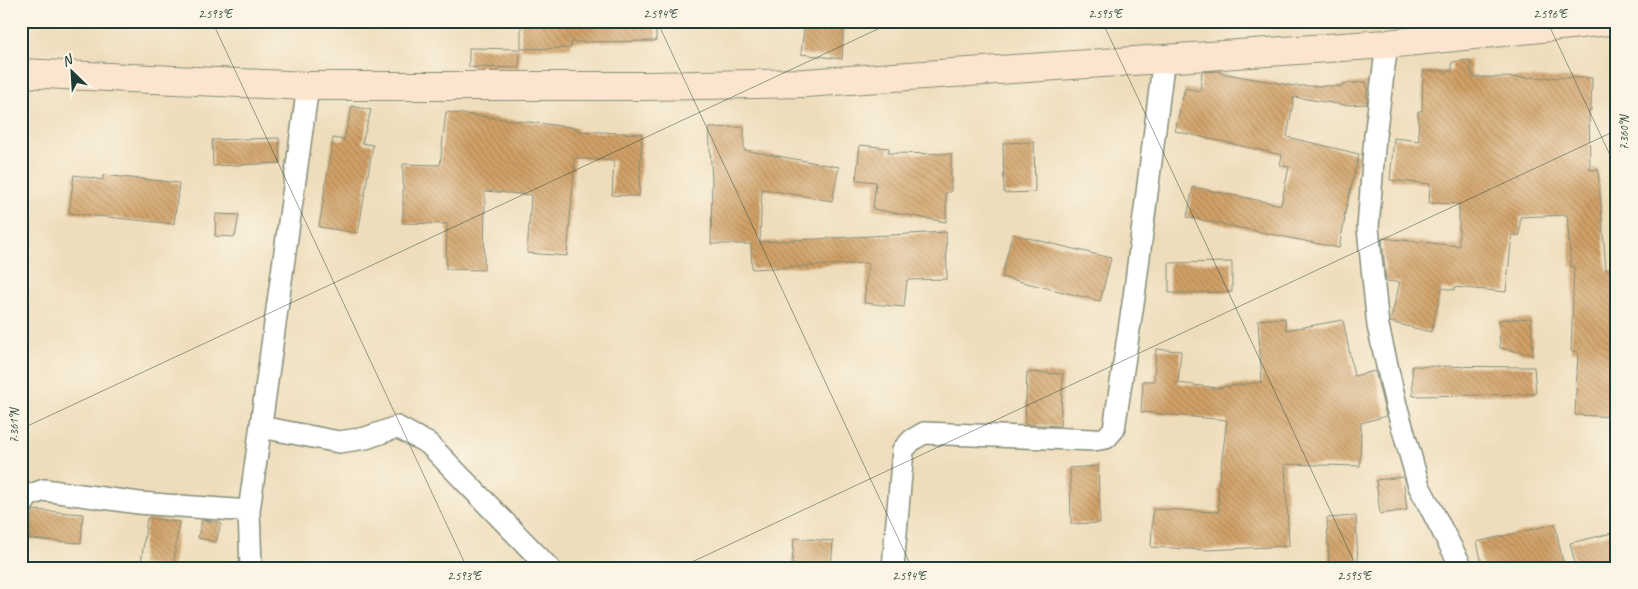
<svg xmlns="http://www.w3.org/2000/svg" width="1638" height="589" font-family="Caveat,sans-serif">
<style>
.building{fill:url(#building-back-hatch)}
.lines{fill:none;stroke-linecap:round;stroke-linejoin:round}
.street-casing{stroke:#868d78;stroke-width:24}
.secondary-casing{stroke:#868d78;stroke-width:30}
.street{stroke:#fff;stroke-width:21}
.secondary{stroke:#fce5cf;stroke-width:28}
.ticks{fill:none;stroke:#1f3d34;stroke-width:1;stroke-opacity:0.45}
.neatline{fill:none;stroke:#1f3d34;stroke-width:2}
.ticks-label{font-size:12px;text-anchor:middle;fill:#1f3d34}
</style>
<defs>
<pattern id="building-back-hatch" width="6" height="6" patternUnits="userSpaceOnUse" patternTransform="scale(1.25)"><rect width="6" height="6" fill="#d1a167"/><path d="M-1 5l2 2M0 0l6 6M5-1l2 2" fill="none" stroke="#a98456"/></pattern>
</defs>
<rect width="100%" height="100%" fill="#fcf5e5"/>
<filter id="ink" filterUnits="userSpaceOnUse"><feTurbulence type="fractalNoise" baseFrequency=".02" numOctaves="2"/><feDisplacementMap in="SourceGraphic" scale="10" xChannelSelector="R" yChannelSelector="G"/><feConvolveMatrix kernelMatrix="1 2 1 2 8 2 1 2 1" color-interpolation-filters="sRGB"/></filter>
<filter id="wash" filterUnits="userSpaceOnUse"><feTurbulence type="fractalNoise" baseFrequency=".0096" numOctaves="4" result="noise"/><feDisplacementMap in="SourceGraphic" scale="20" xChannelSelector="R" yChannelSelector="G"/><feGaussianBlur stdDeviation="1.12" result="paint"/><feColorMatrix in="noise" values="0 0 0 0 0 0 0 0 0 0 0 0 0 0 0 0 0 1.4 0 .05"/><feComposite in="paint" operator="in"/></filter>
<g filter="url(#wash)">
<rect width="100%" height="100%" fill="#edb"/>
<g id="blocks">
<path class="building" d="M521,21H656V41L571,42V48L521,49Z
M805,21H844L842,59L801,54Z
M469,48L520,49L519,68L469,67Z
M1470,60L1472,77L1592,78L1591,110H1589L1590,170L1598,169L1606,270H1617V417L1575,415L1578,352L1571,351L1574,267H1571L1567,215L1520,217V235H1512L1506,292L1455,287L1454,290L1442,288L1431,332L1390,322L1400,282L1386,281L1382,238L1459,246V204L1429,203L1430,184L1390,180L1394,138L1419,141L1418,111H1422L1423,71H1452V62Z
M1220,71V73L1295,86H1342V84L1367,82V104L1344,105L1294,97L1287,137L1359,154L1344,217L1345,218L1339,248L1187,217L1193,187L1281,205L1289,167L1280,165L1282,155L1175,131L1185,88L1200,91L1202,72Z
M352,106L371,110L362,143L373,145L358,233L319,227L333,138L344,140Z
M446,112L578,128V131L642,134L639,196L612,195L614,161L575,158L567,256L527,253L531,195L485,191L484,270L446,269L447,224L403,223V164L440,165Z
M744,127V150L839,167L832,201L762,189L760,242L946,232L947,279L907,280L904,307L864,303L868,263L752,269L751,244H711L712,182L709,128Z
M279,138L280,163L213,166L212,140Z
M1034,142L1035,192L1004,193L1003,143Z
M860,145L889,148L888,153L951,154V192H946V222L873,209L876,182L856,180Z
M74,175L103,180V175L179,183L174,224L69,213Z
M216,214L239,215L235,237L215,236Z
M1012,234L1111,258L1100,301L1002,277Z
M1232,262V292L1169,293V263Z
M1285,318L1286,330L1343,320L1354,376L1375,371L1386,416L1361,423L1360,466L1285,464L1289,546L1208,550L1151,547L1153,509L1219,512L1218,489L1227,420L1141,412L1143,381H1154L1156,349L1181,351L1178,383L1217,388L1262,382L1258,320Z
M1531,318L1533,355L1500,348L1499,320Z
M1412,366L1534,367L1536,394L1413,396Z
M1027,372L1063,374L1060,426L1025,424Z
M1098,466L1100,523L1071,524L1070,468Z
M1403,477L1407,510L1380,514L1376,480Z
M34,510L83,514L81,543L29,539L31,515Z
M1356,516L1358,568H1329L1327,518Z
M147,518L179,522L173,568L141,564Z
M202,520L221,523L216,542L198,538Z
M1555,524L1563,563L1543,568H1483L1477,542Z
M1617,532V562L1591,568H1576L1570,543Z
M794,538L833,541L831,568L792,565Z"/>
</g>
</g>
<g filter="url(#ink)">
<use href="#blocks" fill-opacity="0" stroke="#868d78" stroke-width="1"/>
<g class="lines">
<defs>
<path id="street" d="M1387,44L1375,136L1368,228L1378,326L1396,405L1419,486L1462,568
M261,427L339,442L366,438L397,427L429,444L549,568
M21,507L28,496L44,490L139,503L249,511
M251,568L249,511L308,86
M893,568L903,450L912,440L924,433L1094,440L1106,438L1114,429L1134,297L1164,57"/>
<path id="secondary" d="M21,73L308,86H645L805,83L1387,44L1608,21"/>
</defs>
<use href="#street" class="street-casing"/>
<use href="#secondary" class="secondary-casing"/>
<use href="#street" class="street"/>
<use href="#secondary" class="secondary"/>
</g>
</g>
<path class="ticks" d="M212,21L467,568M657,21L912,568M1102,21L1357,568M1547,21L1617,170M21,429L895,21M21,566L22,568M679,568L1617,130"/>
<rect width="1638" height="589" fill="none" stroke="#fcf5e5" stroke-width="55"/>
<g transform="translate(72 72) rotate(335)" stroke="#fcf5e5" stroke-width="4" paint-order="stroke">
<path d="M0-4L9 19L0 12L-9 19Z" fill="#1f3d34"/>
<text y="-8" font-size="14" font-weight="bold" text-anchor="middle" fill="#1f3d34">N</text>
</g>
<rect x="28" y="28" width="1582" height="534" class="neatline"/>
<g class="ticks-label">
<text x="215" y="18">2.593°E</text>
<text x="660" y="18">2.594°E</text>
<text x="1105" y="18">2.595°E</text>
<text x="1550" y="18">2.596°E</text>
<text transform="translate(1624 133) rotate(-90)" y="4">7.360°N</text>
<text transform="translate(14 426) rotate(-90)" y="4">7.361°N</text>
<text x="464" y="580">2.593°E</text>
<text x="909" y="580">2.594°E</text>
<text x="1354" y="580">2.595°E</text>
</g>
</svg>
